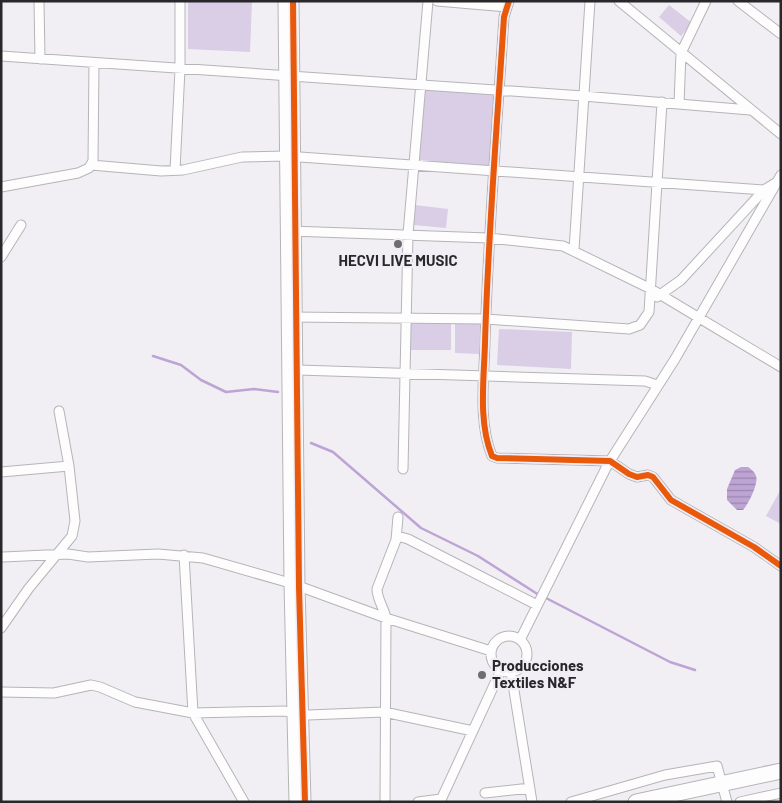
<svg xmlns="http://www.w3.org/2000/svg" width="782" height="803" font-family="Barlow,sans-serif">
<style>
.green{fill:#dacde6}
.water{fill:url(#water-rules)}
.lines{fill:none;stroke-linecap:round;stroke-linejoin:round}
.stream{stroke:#bda4d4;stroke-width:2.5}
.minor-casing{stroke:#b6b4b8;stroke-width:11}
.tertiary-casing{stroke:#b6b4b8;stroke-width:13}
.trunk-casing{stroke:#b6b4b8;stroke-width:17}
.minor{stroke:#fdfdfd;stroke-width:9}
.tertiary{stroke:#fdfdfd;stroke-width:11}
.trunk{stroke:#fdfdfd;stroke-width:15}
.cycleway-casing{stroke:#f1edf6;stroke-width:9}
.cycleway{stroke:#e8590c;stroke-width:6}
.poi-dot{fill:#6f6d71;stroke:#f1edf6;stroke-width:2}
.labels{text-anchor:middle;stroke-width:4.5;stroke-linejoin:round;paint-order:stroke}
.poi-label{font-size:15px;font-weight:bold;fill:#29272a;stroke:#f1edf6}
</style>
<defs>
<pattern id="water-rules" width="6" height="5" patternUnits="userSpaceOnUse" patternTransform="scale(1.25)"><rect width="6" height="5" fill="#bda4d4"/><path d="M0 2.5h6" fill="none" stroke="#9a86ac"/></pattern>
</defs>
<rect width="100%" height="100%" fill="#f1eff4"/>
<path class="green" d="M188,1H252L250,52L188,49Z
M669,5L692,23L681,36L659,17Z
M424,89L495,95L489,166L418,160Z
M415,205L448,209L446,228L413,225Z
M408,322L451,323V350H408Z
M455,323H480L479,354L455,353Z
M499,329L572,332L571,369L497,365Z
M781,489V524L766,516Z"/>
<path class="water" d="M741,467H748C751,469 755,472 756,476C759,483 748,505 743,510H737L727,500V489L735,470Z"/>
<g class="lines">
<path class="stream" d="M153,356L181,365L201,380L226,392L254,389L278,392
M311,443L333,452L421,528L478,556L539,595
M544,597L670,662L695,670"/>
<defs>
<path id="minor" d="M39,1L40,59
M437,1L507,7
M509,1L504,17C497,126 488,234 485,343C484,379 478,422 492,456L497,458L610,461L629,474L637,477L648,475L653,477L671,500L754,547L781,566
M619,1L781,134
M738,1L781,34
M1,56L583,96L750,110
M679,104L681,53L706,1
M91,165L161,171L183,170L242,157L286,156L764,190
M175,170L180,69V1
M1,187L78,173L89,168L93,161L94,63
M290,231L489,238L563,246L651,289L781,367
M574,250L590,1
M1,257L21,225
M657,297L681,280L764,190L777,182L781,175
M291,317L486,319L629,329L640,325L649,312L662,102
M298,370L645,381L657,385
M403,469L408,234L428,1
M1,472L69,466
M397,536L408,539L537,605
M184,555L193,713L244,802
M3,557L68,554L88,557L158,554L203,558L290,583L386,618L491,651
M1,628L29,588L72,536L75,521L69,466L59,411
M491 654a18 18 0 1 1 36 0a18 18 0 1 1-36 0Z
M520,640L608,464L675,359L777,182
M511,672L532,802
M1,692L54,693L91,685L100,687L135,702L193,713L284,711L308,715L384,712L473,731
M485,793L530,788
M385,802L386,618C384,608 377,599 377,589L396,540L398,517
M418,802L441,799
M440,802L501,670
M571,802L665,775L717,766L727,802
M740,802L781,793"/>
<path id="tertiary" d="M284,1L290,583L295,802
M293,1L299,587L305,802"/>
<path id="trunk" d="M636,802L781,771"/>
</defs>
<use href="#minor" class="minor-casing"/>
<use href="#tertiary" class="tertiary-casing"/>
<use href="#trunk" class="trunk-casing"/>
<use href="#minor" class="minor"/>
<use href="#tertiary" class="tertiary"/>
<use href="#trunk" class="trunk"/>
<defs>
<path id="cycleway" d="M293,1L299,587L305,802
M509,1L504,17C497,126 488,234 485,343C484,379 478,422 492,456L497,458L610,461L629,474L637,477L648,475L653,477L671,500L754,547L781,566"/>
</defs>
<use href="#cycleway" class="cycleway-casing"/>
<use href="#cycleway" class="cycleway"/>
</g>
<g class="poi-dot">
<circle cx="398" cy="244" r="5"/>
<circle cx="482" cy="675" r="5"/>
</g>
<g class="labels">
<g class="poi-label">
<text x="398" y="266">HECVI LIVE MUSIC</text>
<text x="492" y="671" text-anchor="start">Producciones<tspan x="492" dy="17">Textiles N&amp;F</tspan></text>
</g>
</g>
<rect width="782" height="803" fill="none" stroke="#29272a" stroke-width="5"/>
</svg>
